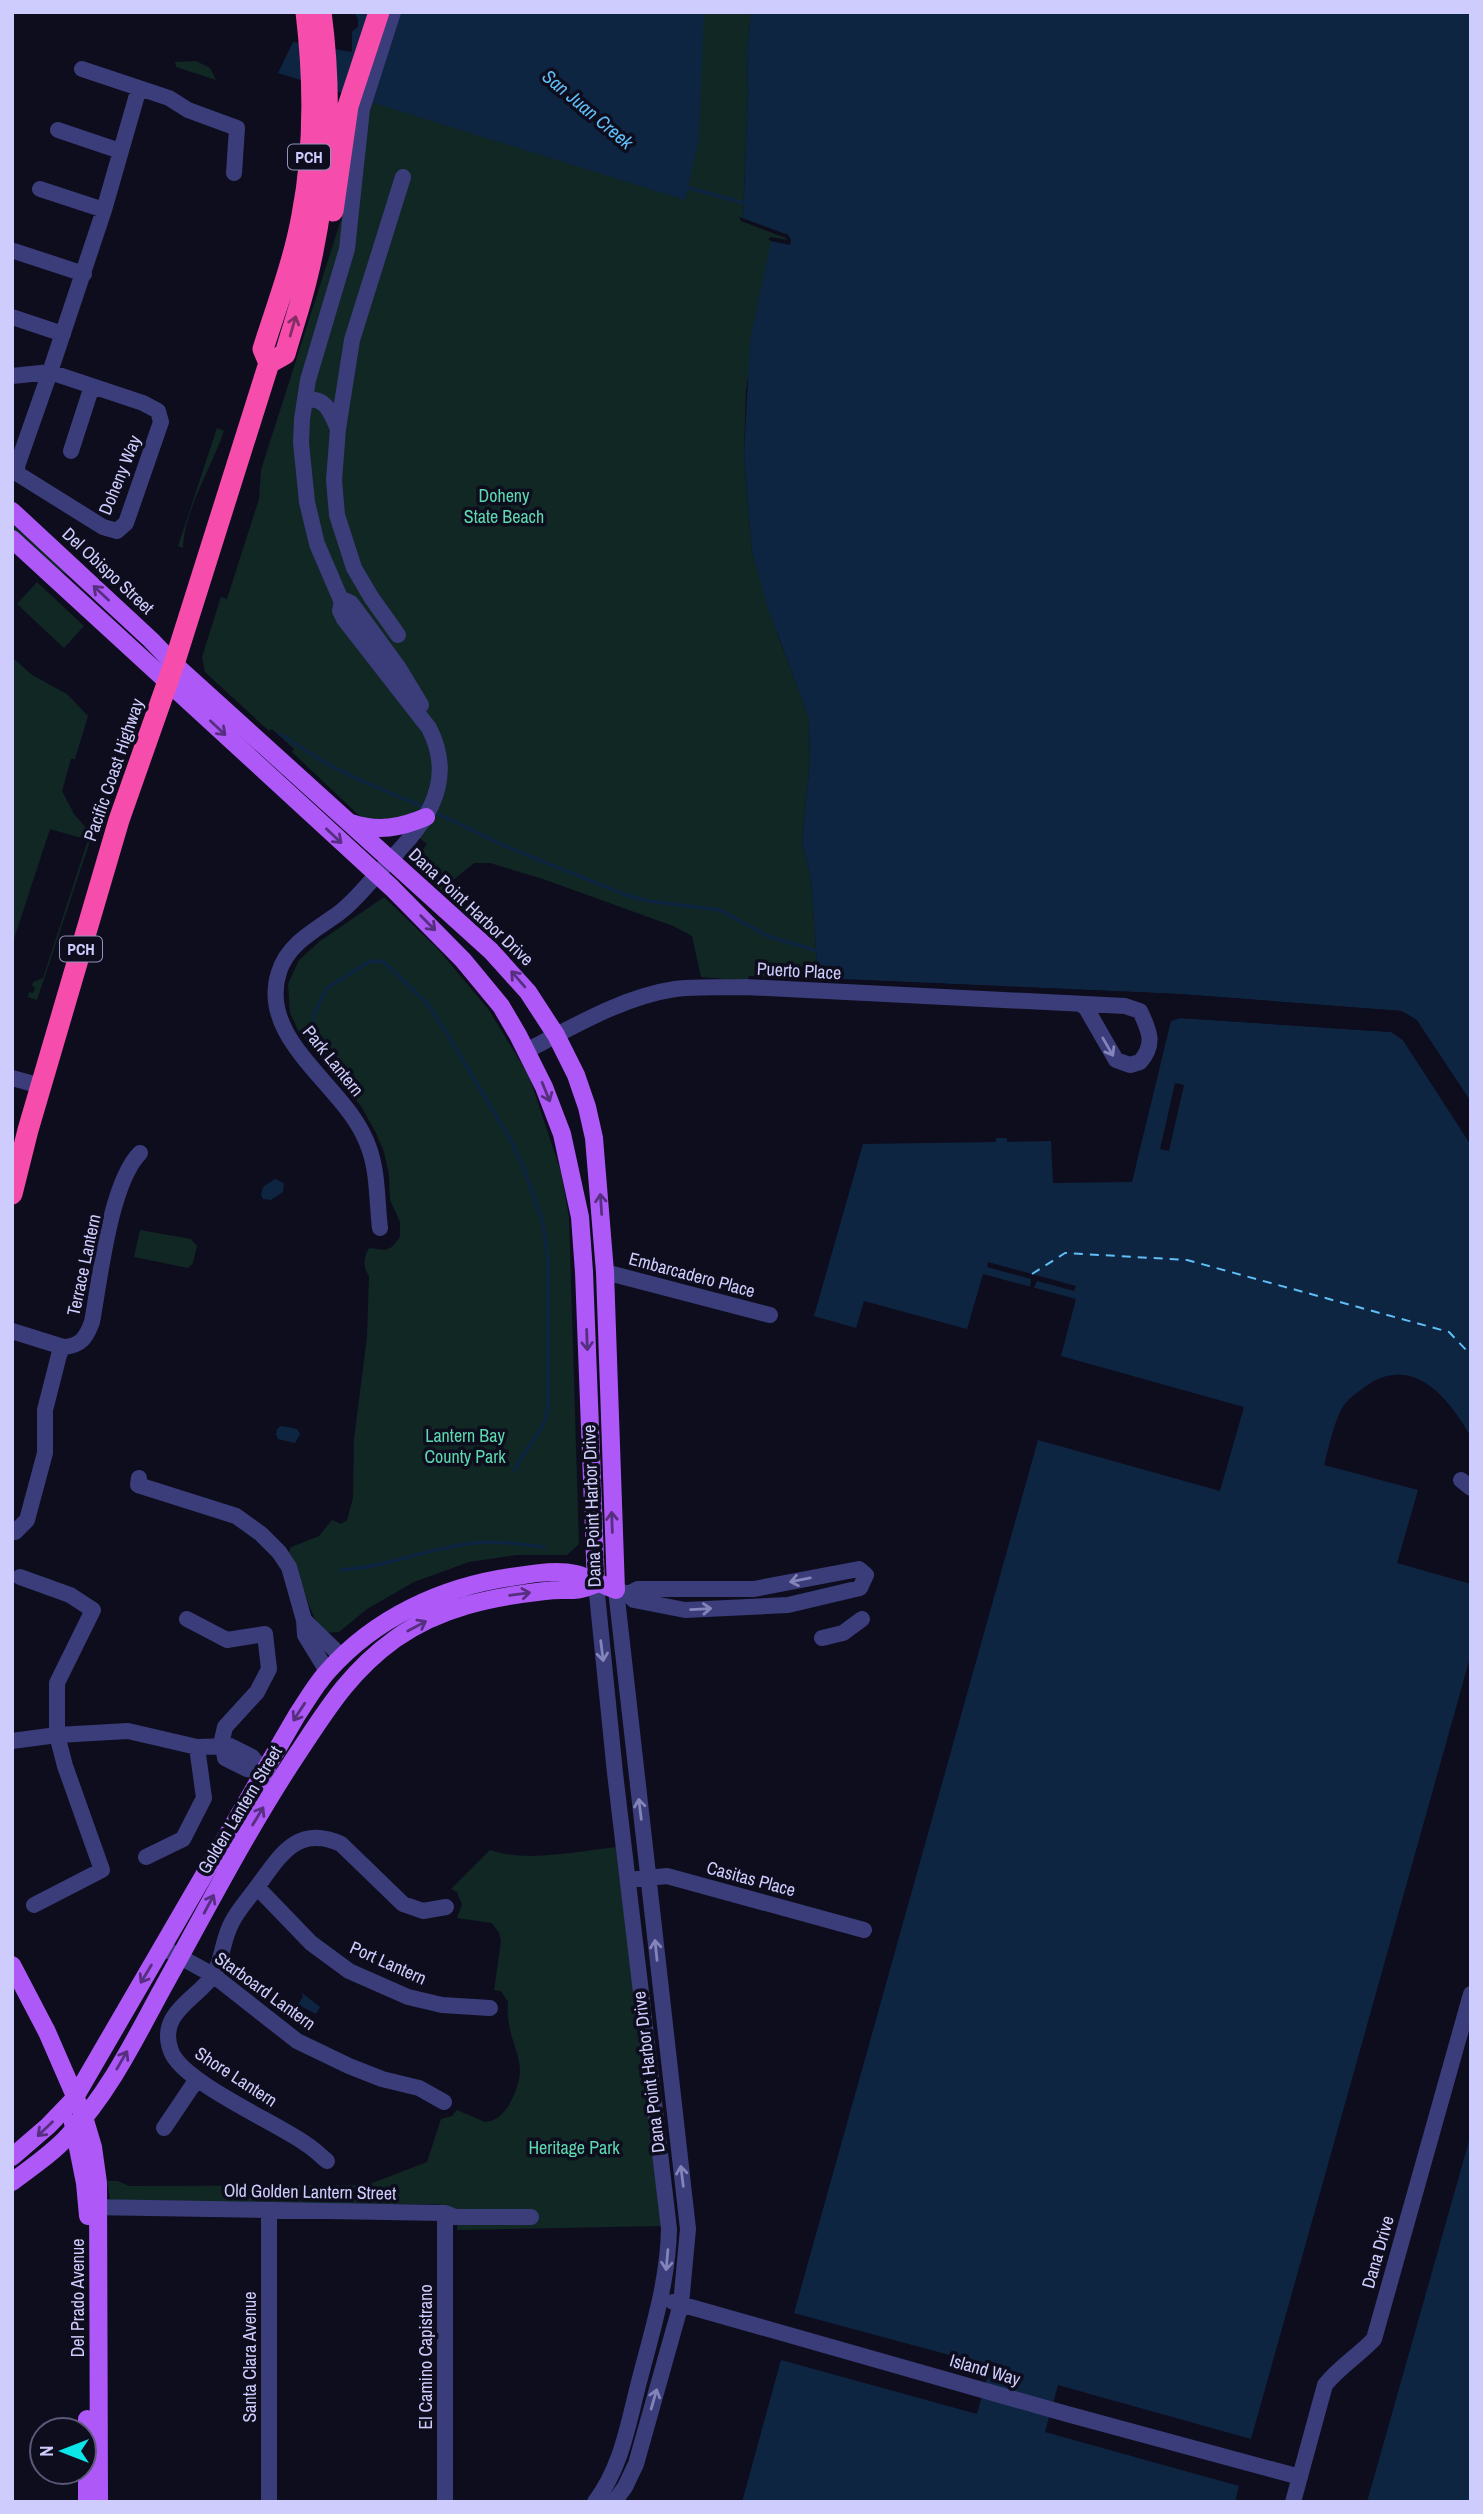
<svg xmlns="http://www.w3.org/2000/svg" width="1483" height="2514" font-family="'Archivo Narrow',sans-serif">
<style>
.green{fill:#102724}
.water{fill:#0e2541}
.pier{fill:#0e0d1e}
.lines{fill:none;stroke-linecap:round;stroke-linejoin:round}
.stream{stroke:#0e2541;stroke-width:3.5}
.ferry{stroke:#5fbef7;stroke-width:2;stroke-dasharray:9 7;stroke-linecap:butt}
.minor{stroke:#3a3d7a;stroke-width:16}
.major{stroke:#ae59f7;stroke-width:18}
.highway{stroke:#f64dad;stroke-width:21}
.oneway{stroke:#822d66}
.oneway2{stroke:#562f80}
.oneway3{stroke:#8484bb}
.labels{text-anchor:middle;stroke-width:7;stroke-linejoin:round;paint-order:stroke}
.shield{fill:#0e0d1e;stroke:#9493b9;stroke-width:2}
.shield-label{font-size:16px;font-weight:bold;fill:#ceccfc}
.street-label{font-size:18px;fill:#ceccfc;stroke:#0e0d1e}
.park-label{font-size:18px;fill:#5dd8af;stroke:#0e0d1e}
.water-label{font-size:19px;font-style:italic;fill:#5fbef7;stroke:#0e0d1e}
</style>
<rect width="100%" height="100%" fill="#0e0d1e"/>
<path class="green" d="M386,12H751L747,52L748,94L743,218L788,235L791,240L785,245L772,241L746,389L744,456L752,551L778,636L809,717L810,760L802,843L811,878L818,978L749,976L748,981L701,977L692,936L673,926L543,879L490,863H474L441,890L414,866V860L427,844L400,823L365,821L292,752L294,749L272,729L269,731L205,672L202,657L221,597L227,599L259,499L261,470L346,204Z
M196,61L210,68L216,80L176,67L175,62Z
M217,428L224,431C212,467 184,510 183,548L178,546Z
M12,523L147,647L69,576L47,563L12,532Z
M37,582L84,626L64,648L17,604Z
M12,657L32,675L67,694L88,716L75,759H71L62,791L74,814L88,830L86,836L91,838L37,1000L28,997L29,992L33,993L35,987L32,986L33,982L43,978L88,840L50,829L12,945Z
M384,897L437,948L489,1010L529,1076L561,1172L569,1217L579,1544L567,1555H517L469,1562L414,1582L367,1609L339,1632L322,1633C308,1608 301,1580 288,1555L291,1547L319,1536L332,1520L341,1524L347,1520L353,1498L354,1439L367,1337L369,1276C363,1267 363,1258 369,1248L385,1250L392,1247L400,1237V1222L390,1200L389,1175L384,1152L376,1133L361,1106L298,1030L290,1013L288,984L299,960L320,941Z
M140,1230L191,1239L197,1246L193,1263L188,1268L134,1257Z
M616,1847L662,2226L457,2230L458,2210L438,2204H122L110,2199L107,2181H118L129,2186L367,2185L427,2162L441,2119L452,2116L457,2110L485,2122C496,2121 504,2114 510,2103C531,2063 513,2056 508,2018C507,2013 508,2007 508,2002L501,1991L494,1990L501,1941L499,1933L492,1923L457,1918L462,1905L457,1892L451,1889L490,1850C527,1863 578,1851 616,1847Z"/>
<path class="water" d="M354,12H704L699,139L685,200L278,73L293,42L352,52V32L358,27V19Z
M751,12H1471V1102L1417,1020L1401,1011L1179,994L818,978L811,878L802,843L810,760L809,718L767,606L752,551L744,456L750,340L771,241L790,244L788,235L743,218L748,94L747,52Z
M1180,1018L1391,1032L1403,1040L1471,1145V1437C1449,1398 1413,1353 1366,1386C1357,1393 1348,1398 1342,1408C1333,1425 1329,1447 1324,1465L1418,1490L1397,1563L1471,1584V1654L1251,2439L1058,2385L1045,2432L1239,2486L1235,2502H742L781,2360L977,2414L990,2366L794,2313L1038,1440L1220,1491L1244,1407L1061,1356L1076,1299L983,1274L967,1329L864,1301L856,1328L814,1316L863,1144L996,1142V1138H1007V1142L1051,1141L1053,1183L1132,1182L1171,1021Z
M275,1179L284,1183L283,1192L271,1200L263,1199L261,1195L263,1187Z
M281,1426L297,1429L300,1434L295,1443L278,1439L276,1434L277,1429Z
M302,1993L320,2007L316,2014L295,2003H299L303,1997Z
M1471,2134V2502H1367Z"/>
<path class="pier" d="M739,217L788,235L791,240L790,245L771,241L768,239L771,237L787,240L786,238L741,221Z
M814,978L1179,994L1402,1011L1416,1020L1471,1102V1106L1414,1023L1400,1014L1179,998L818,982Z
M1180,1015L1393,1029L1406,1038L1471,1138V1145L1403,1040L1391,1032L1180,1018L1171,1021L1168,1020Z
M1175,1083L1184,1085L1169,1151L1160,1149Z
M988,1262L1076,1286L1074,1291L1037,1281L1034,1288L1030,1287L1031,1279L987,1267Z"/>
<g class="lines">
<path class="stream" d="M686,187L744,203
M280,734L327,764L364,782L424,807
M434,812L507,847L626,895L648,901L720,910L770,937L818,951
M313,1029L315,1012L327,988L370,961L384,962L427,1003L452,1042L510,1139L523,1166L543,1223L548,1258V1408L544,1423L514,1470
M341,1570C387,1567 428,1548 474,1543C498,1541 520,1544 544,1547"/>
<path class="ferry" d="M1032,1274L1065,1253L1187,1260L1449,1332L1471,1355"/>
<path class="minor" d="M82,69L169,98L188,110L237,128L234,173
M58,130L120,151
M40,189L104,210
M14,251L84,274
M12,317L63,334
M50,372L143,403L158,411L161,422L126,523L117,531L103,527L18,474L17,466Z
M12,376L50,372L104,210L139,88
M305,400C326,397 330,411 338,429
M71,451L92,386
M342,599L340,611L344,619L429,728C460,788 419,830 380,871C367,885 354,902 339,913C316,930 288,943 279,972C258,1037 337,1081 363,1134C379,1165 376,1195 380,1228
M342,599L351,603L363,619L398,667L421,705
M344,607L317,544L307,502L301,443L302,419L308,380L347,249L362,109L393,12
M398,635L371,597L354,568L337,515L334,480L338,429L352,340L403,177
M526,1051C573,1027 622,997 675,989C698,986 722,988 745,987L1125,1006L1140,1011C1149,1030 1156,1044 1140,1062L1130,1065L1116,1060L1086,1008L1082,1005
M12,1078L41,1086
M605,1272L770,1315
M12,1331L63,1347
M139,1478L138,1485L236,1516L261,1534L279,1552L289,1567L304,1620L305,1635L327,1671
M1461,1480L1471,1488
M15,1532L27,1520L45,1453V1410L59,1355L63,1347C81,1346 86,1338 92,1322C100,1279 110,1183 140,1153
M20,1577L70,1595L93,1610L57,1683V1735L65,1766L102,1870L34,1905
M187,1619L227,1640L265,1634L269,1669L257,1692L225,1727L222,1740L225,1758L247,1769L263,1771L275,1778
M304,1620L342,1657
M822,1638L843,1633L862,1619
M12,1741L57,1735L128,1731L197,1747L230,1746L252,1757L263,1771
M146,1857L183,1839L204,1798L197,1747
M637,1879L667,1876L864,1930
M257,1887L311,1943L349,1971L408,1997L442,2005L490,2008
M162,1947L213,1975L297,2041L349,2066L382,2079L419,2088L444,2102
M164,2128L197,2079
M327,2161C320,2155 314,2149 306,2144C277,2123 182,2082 171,2051C156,2011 201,1998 215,1972C223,1956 223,1938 232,1922C238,1910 249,1898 257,1887C280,1856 297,1824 341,1844L403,1904L423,1911L446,1907
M88,2207L445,2213L455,2217H531
M445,2213V2502
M673,2302L1067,2414L1300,2477
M269,2502V2212
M595,2502C622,2466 628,2424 639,2382C652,2331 668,2282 669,2229L615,1773L596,1584
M614,2502L625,2487L636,2464L681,2304L688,2229L616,1590L628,1594L634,1600L685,1610L788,1605L860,1588L866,1575L859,1569L754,1589H638L628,1594
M1293,2502L1325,2385C1339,2367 1358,2356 1374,2339L1471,1994"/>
<path class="major" d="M12,511L151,640L174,664L491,951L528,992L556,1035L576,1075L587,1107L594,1138L605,1272L616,1590C604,1586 586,1576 576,1574C555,1569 532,1574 511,1577C442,1587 375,1618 328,1671C316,1684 307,1700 297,1715L74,2099L48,2126L12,2157
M12,539L392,888L463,960L501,1006L518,1035L544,1087L562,1134L580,1217L584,1272L596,1584
M351,823C378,832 400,828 426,817
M12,1965L47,2032L84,2117L93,2147L98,2183L99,2502
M73,2123L85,2183L88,2216
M12,2182C32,2167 53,2153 69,2135C108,2094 134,2041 160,1993C204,1914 245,1834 294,1759C326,1711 348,1673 395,1639C440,1607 492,1597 545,1591C568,1588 572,1594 596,1584
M87,2502V2419"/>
<path class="highway" d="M333,211L348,106L379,12
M269,363L285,354C292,330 300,306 306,282C328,195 333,101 321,12
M12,1194L28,1130L119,820L174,664L269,363L263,349C277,305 294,260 302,215C315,148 314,79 306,12"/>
</g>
<defs><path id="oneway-shaft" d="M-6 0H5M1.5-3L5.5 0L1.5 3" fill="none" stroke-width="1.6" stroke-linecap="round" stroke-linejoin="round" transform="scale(1.75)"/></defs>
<use class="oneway" href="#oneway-shaft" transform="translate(293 326) rotate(-74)"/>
<g class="oneway2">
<use href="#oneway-shaft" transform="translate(101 593) rotate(-137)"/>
<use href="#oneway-shaft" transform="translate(218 728) rotate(43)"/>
<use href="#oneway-shaft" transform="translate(334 836) rotate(43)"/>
<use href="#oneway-shaft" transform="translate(428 923) rotate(45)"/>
<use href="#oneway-shaft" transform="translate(518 979) rotate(-131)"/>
<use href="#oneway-shaft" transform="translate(546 1092) rotate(68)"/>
<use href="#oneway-shaft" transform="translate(601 1204) rotate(-94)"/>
<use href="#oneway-shaft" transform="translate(587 1340) rotate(88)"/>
<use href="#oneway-shaft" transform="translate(612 1522) rotate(-92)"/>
<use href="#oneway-shaft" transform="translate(520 1594) rotate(-8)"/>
<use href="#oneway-shaft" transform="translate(417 1626) rotate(-28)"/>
<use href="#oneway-shaft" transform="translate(299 1712) rotate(123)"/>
<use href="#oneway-shaft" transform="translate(258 1816) rotate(-59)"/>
<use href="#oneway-shaft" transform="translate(209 1904) rotate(-62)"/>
<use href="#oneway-shaft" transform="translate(146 1974) rotate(121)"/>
<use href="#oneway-shaft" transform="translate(122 2060) rotate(-60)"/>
<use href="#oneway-shaft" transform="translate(45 2129) rotate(136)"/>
</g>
<g class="oneway3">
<use href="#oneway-shaft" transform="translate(1108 1047) rotate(60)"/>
<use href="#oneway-shaft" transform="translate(800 1580) rotate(169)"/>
<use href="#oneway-shaft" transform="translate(701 1609) rotate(-3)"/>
<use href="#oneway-shaft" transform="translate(602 1651) rotate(83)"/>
<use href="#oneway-shaft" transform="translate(640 1809) rotate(-97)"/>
<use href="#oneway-shaft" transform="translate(656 1950) rotate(-96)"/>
<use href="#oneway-shaft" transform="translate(682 2176) rotate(-97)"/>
<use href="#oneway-shaft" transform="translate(667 2260) rotate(95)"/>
<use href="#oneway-shaft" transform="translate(654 2399) rotate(-74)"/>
</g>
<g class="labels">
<g class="shield">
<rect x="288" y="144.5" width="42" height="25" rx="5"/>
<rect x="60" y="936.5" width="42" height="25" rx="5"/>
</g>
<g class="shield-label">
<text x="309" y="163">PCH</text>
<text x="81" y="955">PCH</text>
</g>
<g class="street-label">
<text transform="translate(120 475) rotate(-68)" y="6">Doheny Way</text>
<text transform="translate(108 571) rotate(43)" y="6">Del Obispo Street</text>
<text transform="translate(114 770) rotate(-71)" y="6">Pacific Coast Highway</text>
<text transform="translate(471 907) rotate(43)" y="6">Dana Point Harbor Drive</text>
<text transform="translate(799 971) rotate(3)" y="6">Puerto Place</text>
<text transform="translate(333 1061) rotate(51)" y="6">Park Lantern</text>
<text transform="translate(84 1265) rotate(-78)" y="6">Terrace Lantern</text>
<text transform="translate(692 1275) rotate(15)" y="6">Embarcadero Place</text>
<text transform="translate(592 1506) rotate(-92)" y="6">Dana Point Harbor Drive</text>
<text transform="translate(240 1810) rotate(-59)" y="6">Golden Lantern Street</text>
<text transform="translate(751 1879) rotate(15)" y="6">Casitas Place</text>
<text transform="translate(388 1963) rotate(24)" y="6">Port Lantern</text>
<text transform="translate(265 1991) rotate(36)" y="6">Starboard Lantern</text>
<text transform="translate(649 2072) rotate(-97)" y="6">Dana Point Harbor Drive</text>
<text transform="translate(236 2077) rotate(33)" y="6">Shore Lantern</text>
<text transform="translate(310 2192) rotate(1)" y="6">Old Golden Lantern Street</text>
<text transform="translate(1378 2252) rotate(-74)" y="6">Dana Drive</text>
<text transform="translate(78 2298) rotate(-90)" y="6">Del Prado Avenue</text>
<text transform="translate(250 2357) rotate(-90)" y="6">Santa Clara Avenue</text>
<text transform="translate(426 2357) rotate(-90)" y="6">El Camino Capistrano</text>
<text transform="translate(985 2370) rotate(16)" y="6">Island Way</text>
</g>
<g class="park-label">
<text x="504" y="502">Doheny<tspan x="504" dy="21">State Beach</tspan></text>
<text x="465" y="1442">Lantern Bay<tspan x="465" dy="21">County Park</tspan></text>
<text x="574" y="2154">Heritage Park</text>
</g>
<g class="water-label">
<text transform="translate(588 109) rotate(40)" y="7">San Juan Creek</text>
</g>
</g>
<rect width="1483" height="2514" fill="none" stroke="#ceccfc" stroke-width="28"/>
<g transform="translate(63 2451) rotate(270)"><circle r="33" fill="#0e0d1e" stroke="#5b5977" stroke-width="2"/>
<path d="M0-5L12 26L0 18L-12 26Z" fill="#0ce6e9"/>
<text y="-10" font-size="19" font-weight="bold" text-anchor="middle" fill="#ceccfc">N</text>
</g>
</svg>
